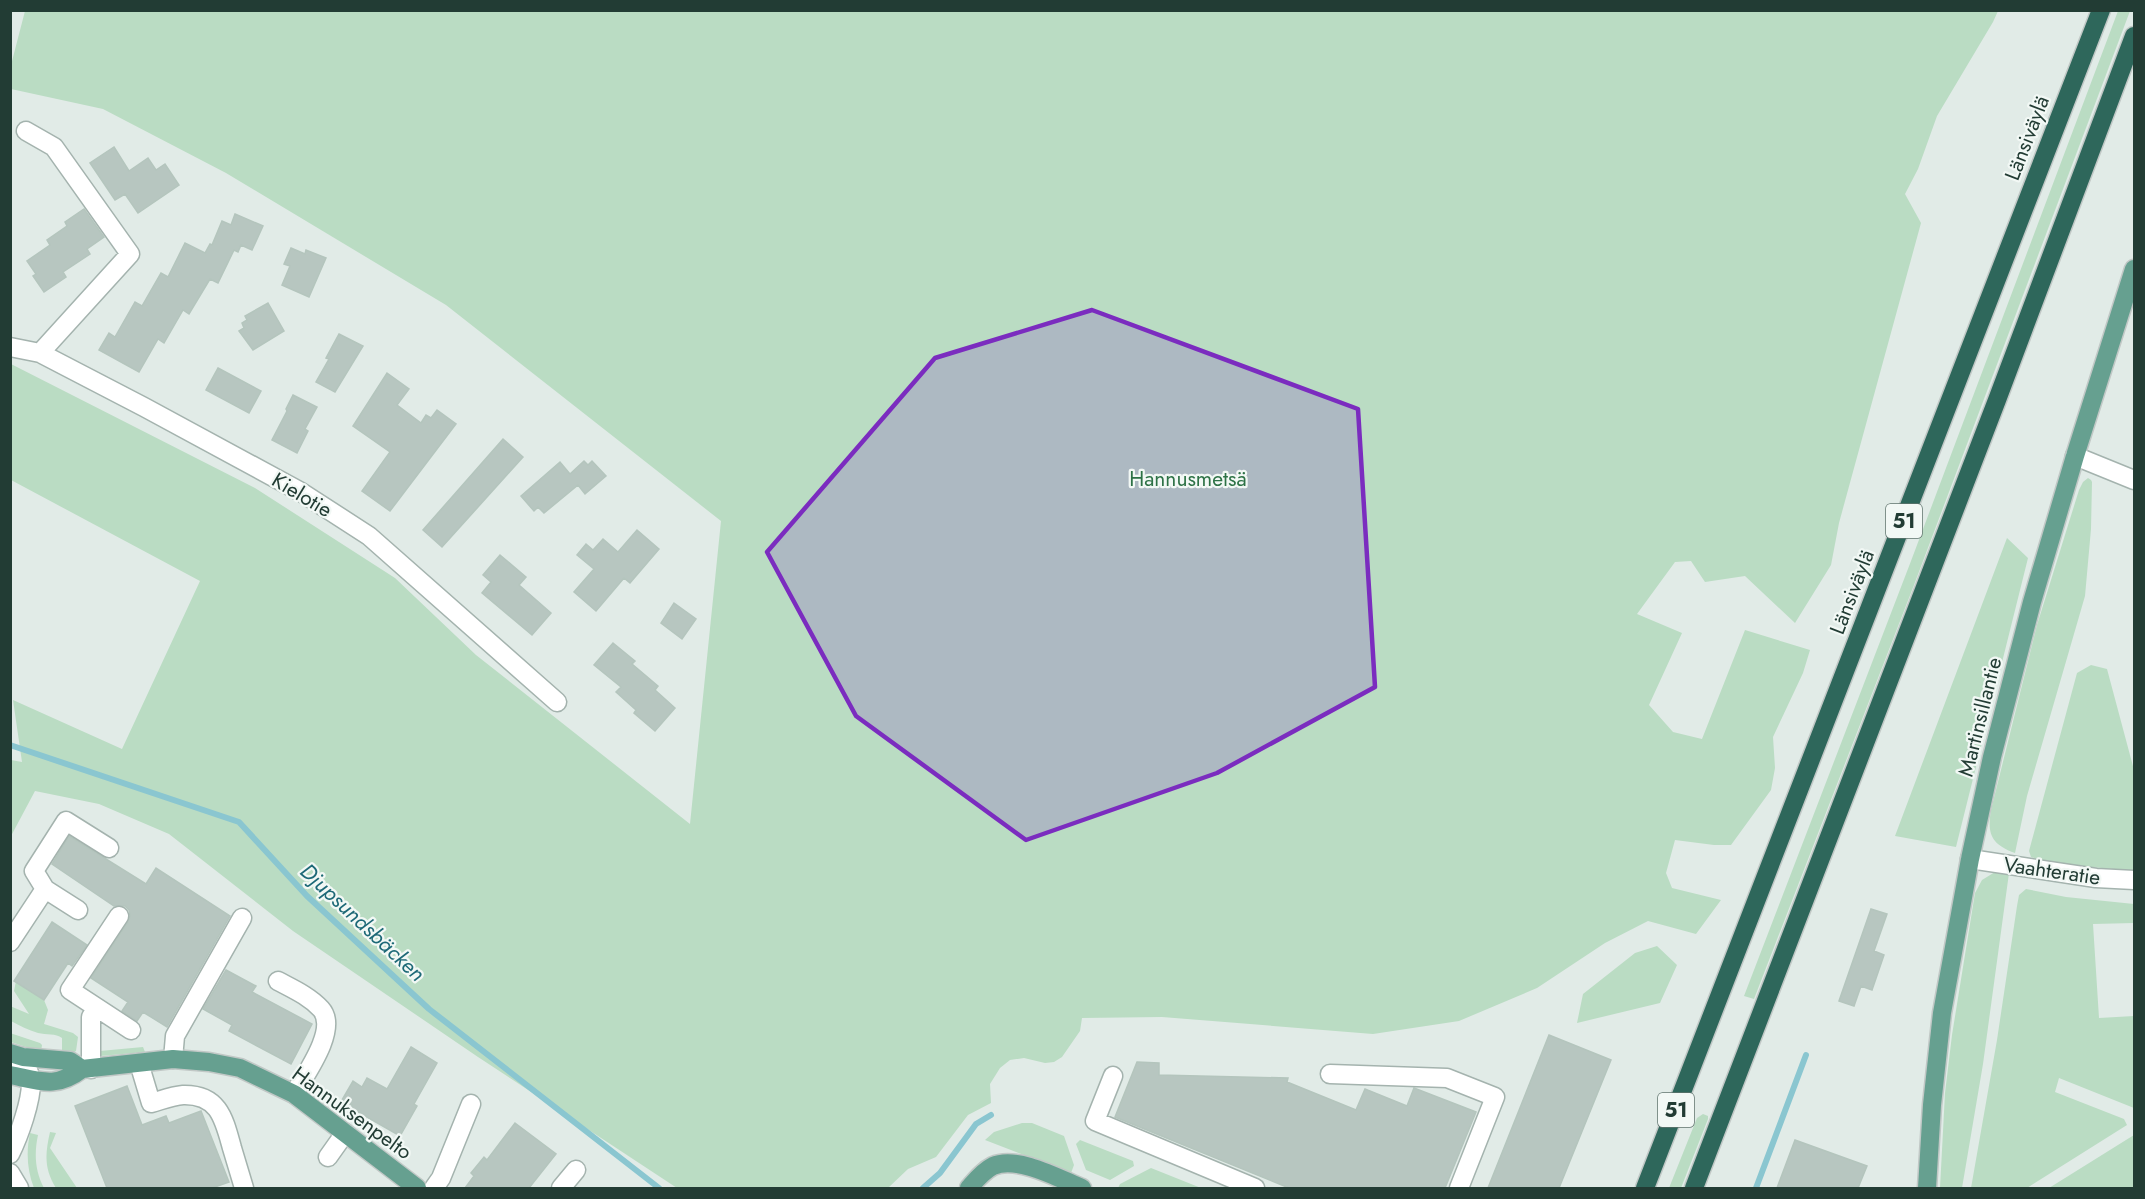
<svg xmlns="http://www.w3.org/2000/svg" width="2145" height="1199" font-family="Jost,sans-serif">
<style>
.green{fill:#badcc3}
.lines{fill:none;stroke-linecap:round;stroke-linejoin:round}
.stream{stroke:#8ac6d0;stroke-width:6}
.building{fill:#b7c6c0;stroke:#b4c5bd;stroke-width:1.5}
.minor-casing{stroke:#a4b3ae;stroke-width:21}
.major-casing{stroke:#c1c8c6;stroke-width:21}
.highway-casing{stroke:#c1c8c6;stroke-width:21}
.minor{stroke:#fff;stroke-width:18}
.major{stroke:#66a090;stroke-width:18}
.highway{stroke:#2e675b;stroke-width:18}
.marked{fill:#7b2cbf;fill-opacity:0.2;stroke:#7b2cbf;stroke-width:4.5;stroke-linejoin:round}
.labels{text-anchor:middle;stroke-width:4.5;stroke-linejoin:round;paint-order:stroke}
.shield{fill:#f2f8f5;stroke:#60746e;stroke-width:1.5}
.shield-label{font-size:20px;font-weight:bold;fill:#223c34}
.street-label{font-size:21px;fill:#223c34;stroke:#f2f8f5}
.park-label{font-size:21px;fill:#2d7246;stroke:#f2f8f5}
.water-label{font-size:22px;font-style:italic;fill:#1d6977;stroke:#f2f8f5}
</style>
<rect width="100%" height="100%" fill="#e1ebe7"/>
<path class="green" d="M25,11V10L1998,11L1993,22L1937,116L1918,169L1905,194L1921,223L1839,523L1831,565L1795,623L1745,576L1705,582L1691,561L1675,562L1637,614L1682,633L1649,705L1673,732L1702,739L1745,630L1810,650L1803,673L1773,737L1775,768L1771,790L1731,845H1714L1675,840L1666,873L1672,888L1721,900L1696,934L1648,921L1605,943L1537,988L1459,1021L1373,1034L1162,1017L1082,1018L1080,1031L1062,1057L1054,1062L1045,1063L1024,1058L1010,1060L1000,1068L990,1084L991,1103L968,1115L936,1157L908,1169L888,1188H677L478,1057L293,931L169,834L99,804L35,791L11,836V760L22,762L13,700L122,749L200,581L11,480V364L255,488L395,578L476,655L690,824L721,521L446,305L226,173L103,109L11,89V65Z
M2118,11H2130L1914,585L1754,999L1744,996L1911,561Z
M2088,478L2091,480L2092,482L2091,529L2085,596L2027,796L2015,853C1991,844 1987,834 1991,810L2037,625L2079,490L2083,482Z
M2007,538L2028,558L1956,847L1895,836Z
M2091,665L2107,669L2134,770V871L2049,863L2031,857L2029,851L2077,673Z
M1995,872L2009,873L1983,1064L1962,1188H1940L1945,1093L1952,1035L1975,893L1982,880Z
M2026,889L2066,897L2134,904V923L2093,924L2099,1018L2134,1016V1108L2059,1078L2055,1092L2124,1119L2127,1125L2027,1188H1971L1997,1040L2017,906L2019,895Z
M1657,946L1677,965L1660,1003L1577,1023L1583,994L1635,953Z
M16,981L44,1000L48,1010L44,1024L73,1033L78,1037L76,1051L69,1055L62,1053V1038C56,1033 46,1035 38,1033C28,1030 20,1026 11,1021L10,1006L29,1014L14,991Z
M10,1033L40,1043L42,1045L41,1052L11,1042Z
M143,1047L145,1052L100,1056V1051Z
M1703,1114L1708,1116V1119L1681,1188H1669L1697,1118Z
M1022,1123H1032L1064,1136L1074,1165L1071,1173L985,1140L994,1132Z
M50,1132L56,1133L50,1148L77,1188H56C44,1169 45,1154 50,1132Z
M30,1133L38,1135C34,1154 35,1171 44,1188H34C27,1170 26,1152 30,1133Z
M2134,1135V1188H2049Z
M1080,1140L1133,1161L1134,1166L1110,1180L1086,1170L1076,1144Z
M1151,1168L1201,1188H1118L1120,1184Z"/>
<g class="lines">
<path class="stream" d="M10,745L239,822L307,896L429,1009L659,1188
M923,1188L940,1173L976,1124L991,1115
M1756,1188L1806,1055"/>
</g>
<path class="building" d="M114,147L129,171L148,158L156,170L165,164L179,185L138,213L125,194L115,200L90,163Z
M84,209L104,237L87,249L90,254L63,272L66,277L44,292L33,276L36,274L27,261L50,245L47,240L67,226L65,222Z
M235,214L263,226L252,250L241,245L238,252L234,250L218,283L210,279L189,314L183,310L164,343L158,339L139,372L99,350L109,333L115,337L135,302L142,306L161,273L168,277L185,243L205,253L210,244L212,245L222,221L231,225Z
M291,248L305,254L306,250L326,258L309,297L282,285L290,266L284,264Z
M268,303L284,331L253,350L239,331L244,328L242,323L247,320L245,316Z
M339,334L363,346L335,392L316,382L329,359L326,358Z
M218,368L261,391L249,413L206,390Z
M387,373L409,389L397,405L421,423L426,415L431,418L437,410L456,424L390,511L362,491L390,452L353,426Z
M293,395L317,407L305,429L308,431L297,453L272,440L287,411L286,409Z
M503,439L523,457L442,547L423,530Z
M584,461L588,465L592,461L606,476L585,494L578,485L544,513L538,507L534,511L521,496L560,462L570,474Z
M637,530L659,549L630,583L624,578L596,611L574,592L594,569L577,555L586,544L593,550L603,539L618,552Z
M500,555L526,577L519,585L551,613L532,635L482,593L491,582L483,575Z
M674,603L696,619L682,639L661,623Z
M613,643L635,661L632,664L658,686L655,690L675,708L655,731L634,713L636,710L616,692L621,687L594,665Z
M69,836L146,884L156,868L230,916L167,1027L143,1012L137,1021L122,1011L128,1002L91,978L128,922L130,916L129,910L125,906H114L52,864Z
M1871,909L1887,914L1874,951L1884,955L1872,990L1861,986L1854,1006L1839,1001Z
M52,922L87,945L72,966L68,963L44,1000L14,981Z
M226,970L256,986L252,992L312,1024L291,1064L229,1031L232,1025L203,1009Z
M1549,1035L1611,1060L1559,1188H1488Z
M411,1047L437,1063L414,1104L417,1106L400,1136L351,1108L352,1105L342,1100L353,1081L362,1087L367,1078L387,1089Z
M1137,1062L1159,1063V1075L1288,1078L1287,1082L1356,1110L1365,1089L1407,1106L1414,1088L1476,1112L1445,1188H1289L1115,1117Z
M127,1086L142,1125L166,1116L169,1123L201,1111L229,1182L212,1188H107L75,1106Z
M515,1123L556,1154L529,1188H465L474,1176L471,1173L484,1157L487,1160Z
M1795,1140L1867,1166L1858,1188H1777Z"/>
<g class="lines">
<defs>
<path id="minor" d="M26,131L54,147L130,254L40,353
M10,347L40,353L144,407L301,492L369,536L557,702
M2075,456L2134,480
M1970,859L2096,878L2134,880
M45,889L34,871L66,821L109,848
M119,916L70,990L131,1030
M10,942L45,889L78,910
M278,981C293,989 309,996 321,1009C339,1029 305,1075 294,1094
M173,1059L175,1036L242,918
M139,1063L151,1103C162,1100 172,1096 183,1095C219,1094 224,1119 232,1148C236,1161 240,1175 244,1188
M91,1069V1017L97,1008
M10,1072L23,1057C25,1064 30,1073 31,1080C32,1100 19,1136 10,1154
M1330,1074L1447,1078L1495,1097L1459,1188
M1113,1076L1095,1121L1255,1188
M328,1157L345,1133
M10,1173L19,1188
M434,1188L441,1178L471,1104
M561,1188L576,1170"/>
<path id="major" d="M10,1053L23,1057L70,1061L82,1069L173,1059L209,1062L240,1068L294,1094L417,1188
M10,1075C40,1081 56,1089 82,1069
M969,1188C976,1180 983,1171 993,1166C1017,1155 1060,1179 1082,1188
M1927,1188L1932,1105L1942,1013L1970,859L1992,757L2032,602L2075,456L2134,269"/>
<path id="highway" d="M1645,1188L2101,10
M1694,1188L1997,400L2134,36"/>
</defs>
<use href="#minor" class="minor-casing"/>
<use href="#major" class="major-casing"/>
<use href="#highway" class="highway-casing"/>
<use href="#minor" class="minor"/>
<use href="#major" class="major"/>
<use href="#highway" class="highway"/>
</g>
<path class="marked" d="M1092,310L1358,409L1375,687L1217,773L1026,840L856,716L767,552L935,358Z"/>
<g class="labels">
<g class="shield">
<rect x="1886" y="504" width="36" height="34" rx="4.5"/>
<rect x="1658" y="1093" width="36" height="34" rx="4.5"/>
</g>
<g class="shield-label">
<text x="1904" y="528">51</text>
<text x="1676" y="1117">51</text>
</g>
<g class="street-label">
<text transform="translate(2027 138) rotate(-69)" y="7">Länsiväylä</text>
<text transform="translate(302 495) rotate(31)" y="7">Kielotie</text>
<text transform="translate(1852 592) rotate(-69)" y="7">Länsiväylä</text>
<text transform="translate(1980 717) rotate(-76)" y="7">Martinsillantie</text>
<text transform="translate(2052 871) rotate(8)" y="7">Vaahteratie</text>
<text transform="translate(352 1113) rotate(36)" y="7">Hannuksenpelto</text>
</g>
<g class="park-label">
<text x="1188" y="486">Hannusmetsä</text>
</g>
<g class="water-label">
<text transform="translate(363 922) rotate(43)" y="8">Djupsundsbäcken</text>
</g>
</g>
<rect width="2145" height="1199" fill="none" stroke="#223c34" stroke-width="24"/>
</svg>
